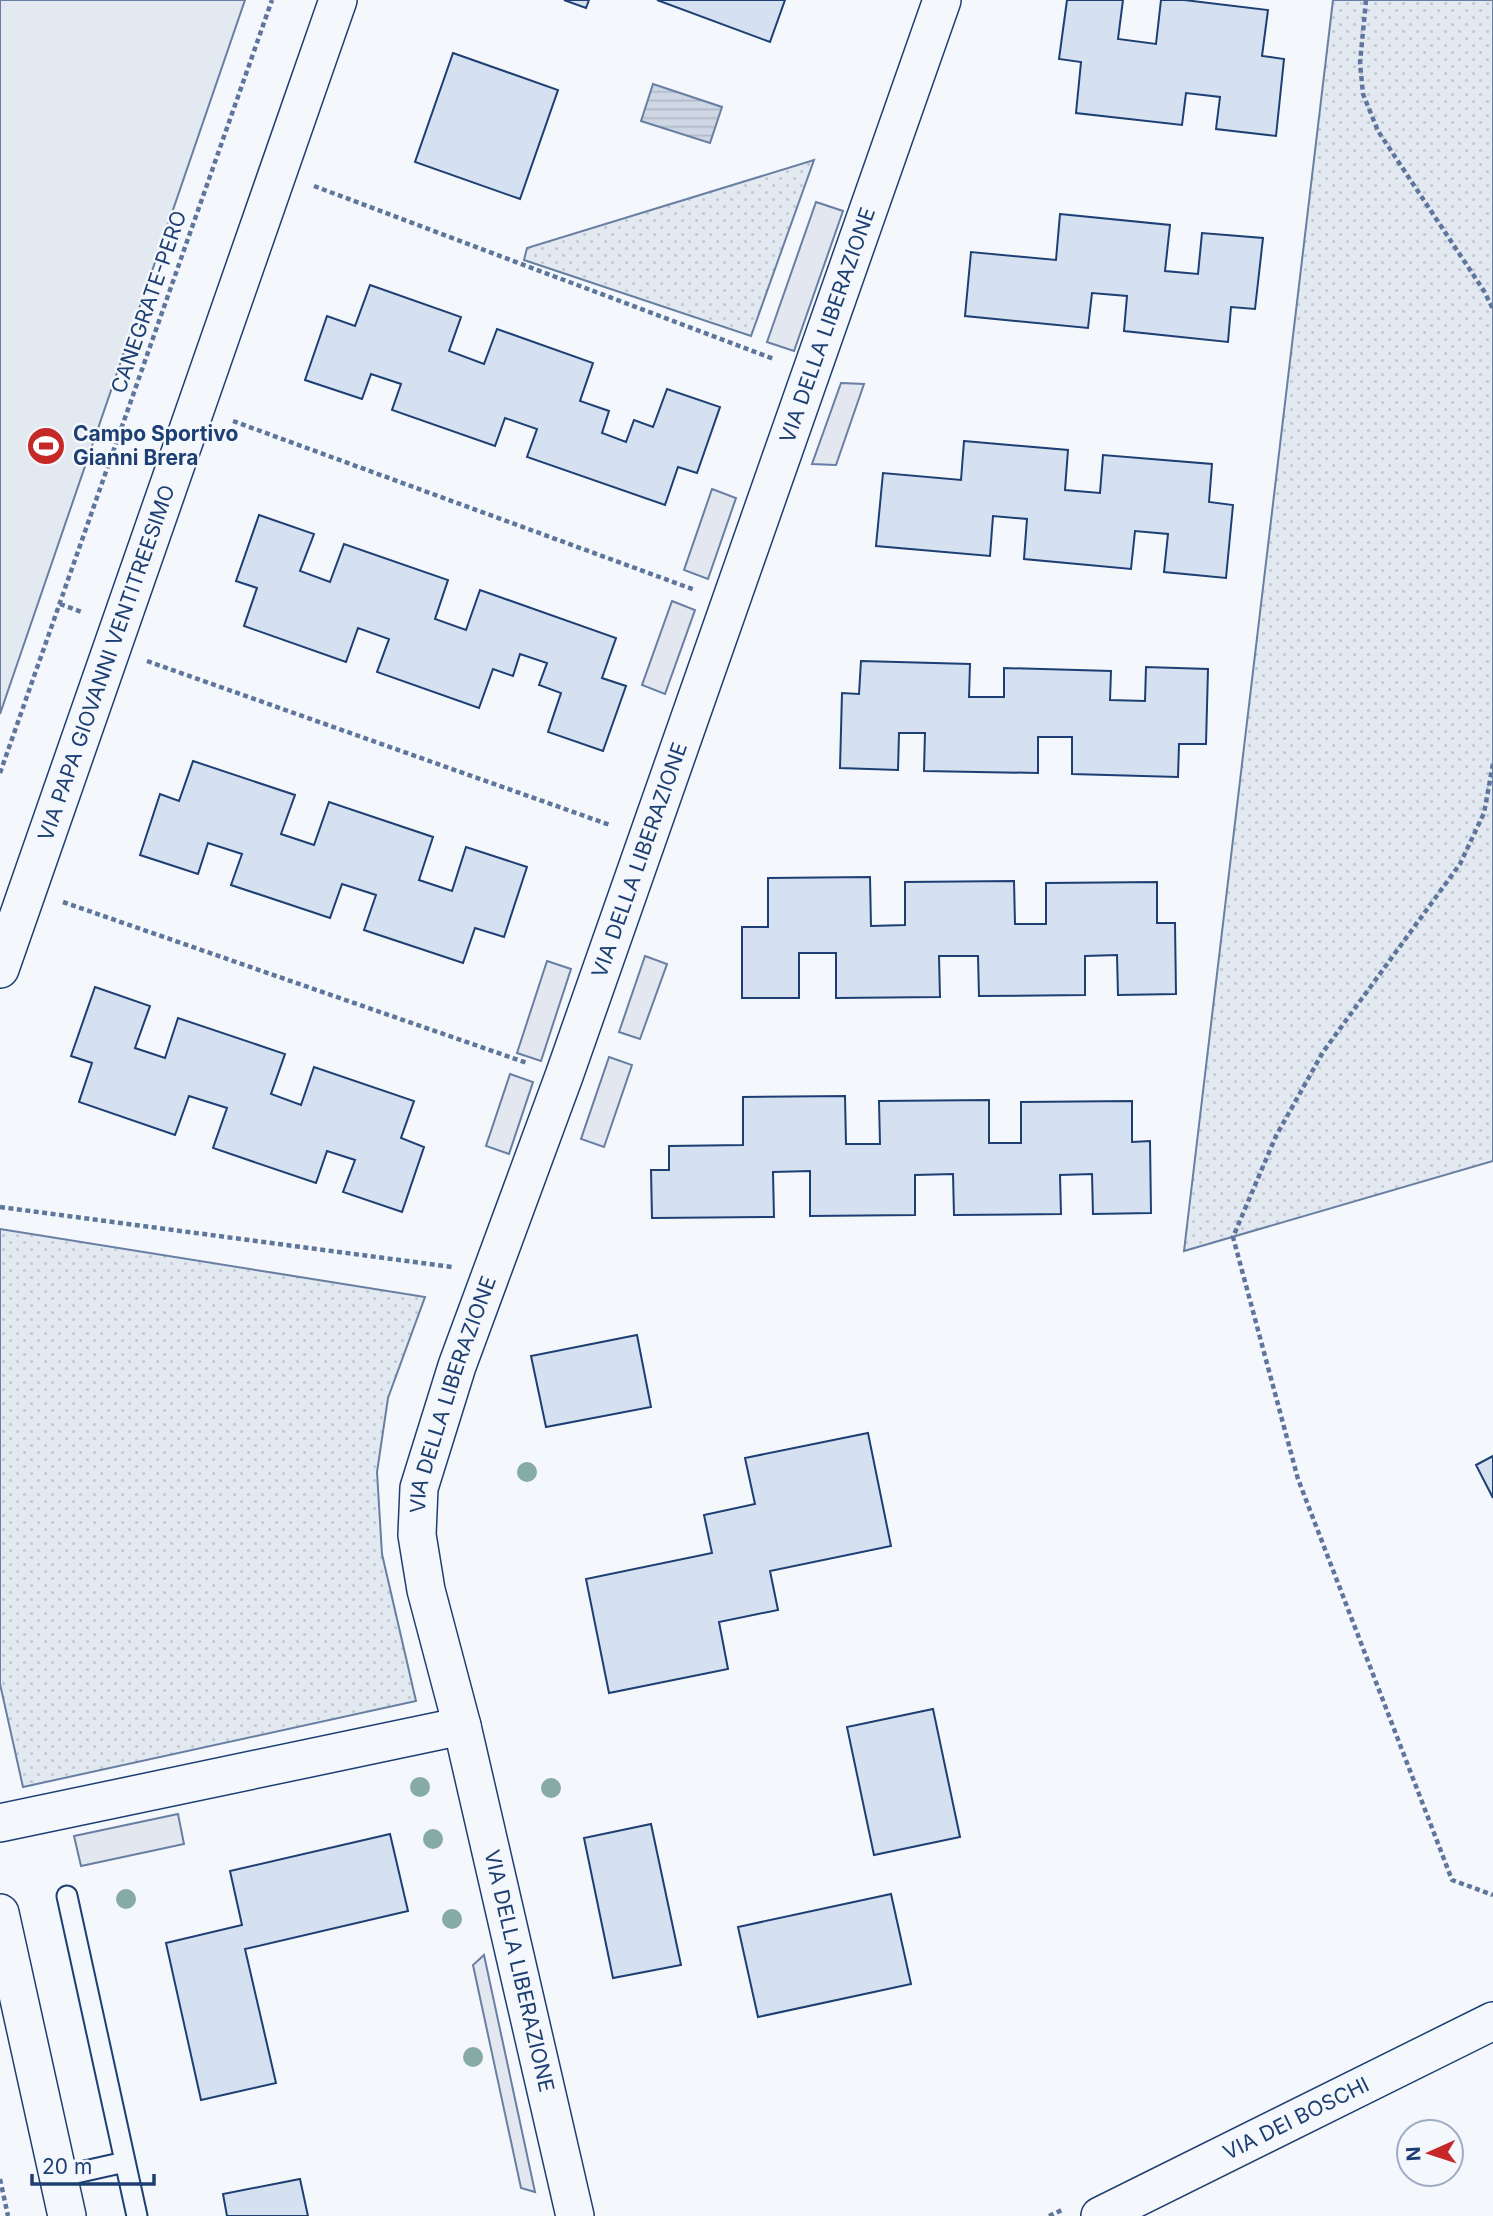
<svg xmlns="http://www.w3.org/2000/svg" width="1493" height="2216" font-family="Inter,sans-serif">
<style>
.green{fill:#e3e9f0;stroke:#687fa3;stroke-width:2}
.park{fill:url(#park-dots);stroke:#687fa3;stroke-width:2}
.parking{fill:#e3e8f0;stroke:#687fa3;stroke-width:2}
.water{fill:url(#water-rules);stroke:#687fa3;stroke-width:2}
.building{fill:#d5e0f0;stroke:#1d3f73;stroke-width:2}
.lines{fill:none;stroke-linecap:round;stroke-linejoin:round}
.lane-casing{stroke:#1d3f73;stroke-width:23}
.street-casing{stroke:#1d3f73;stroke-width:40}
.path{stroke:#5e769c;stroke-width:4.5;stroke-dasharray:5 3.5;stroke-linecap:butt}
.lane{stroke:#f4f7fb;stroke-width:19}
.street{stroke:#f4f7fb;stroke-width:37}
.tree{fill:#86aba6}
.labels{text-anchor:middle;stroke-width:5;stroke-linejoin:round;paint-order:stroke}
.street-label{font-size:21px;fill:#1d3f73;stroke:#f4f7fb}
.poi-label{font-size:21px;font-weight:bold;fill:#1d3f73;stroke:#f4f7fb;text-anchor:start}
</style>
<defs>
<pattern id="park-dots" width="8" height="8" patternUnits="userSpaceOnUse" patternTransform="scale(1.75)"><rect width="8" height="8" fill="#e3e9f0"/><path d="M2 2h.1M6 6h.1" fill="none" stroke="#c2c9d1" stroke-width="1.8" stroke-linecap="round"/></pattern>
<pattern id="water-rules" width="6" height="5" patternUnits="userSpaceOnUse" patternTransform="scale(1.75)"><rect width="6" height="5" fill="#cfd7e4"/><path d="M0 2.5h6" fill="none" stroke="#b1bac7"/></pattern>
</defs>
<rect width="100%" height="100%" fill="#f4f7fb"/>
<path class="green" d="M0,0H245L0,714Z"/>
<path class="park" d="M1333,0H1493V1161L1184,1251Z
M814,160L751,336L524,260L527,248Z
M0,1229L425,1297L388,1398L377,1472L382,1554L416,1701L23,1787L0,1684Z"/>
<path class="parking" d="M816,202L843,211L794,351L767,342Z
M841,383L864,384L836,465L812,464Z
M712,489L736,498L708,579L684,570Z
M672,601L695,610L665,694L642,685Z
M645,956L667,964L640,1039L619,1032Z
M547,961L571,969L541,1061L517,1053Z
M609,1057L632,1065L604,1147L581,1139Z
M510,1074L533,1082L509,1154L486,1146Z
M178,1814L184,1844L81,1866L74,1836Z
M484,1955L535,2192L521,2188L473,1965Z"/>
<path class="water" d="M653,84L722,107L710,143L641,121Z"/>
<path class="building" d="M564,0H589L586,8Z
M657,0H785L770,42Z
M1067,0H1123L1118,39L1156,44L1161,0H1184L1268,10L1262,56L1284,59L1276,136L1216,129L1220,97L1186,93L1182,125L1076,113L1081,62L1059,59Z
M453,53L558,90L520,199L415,162Z
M1060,214L1170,225L1165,271L1198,274L1202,233L1263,238L1255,309L1231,307L1228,342L1124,331L1127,296L1092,293L1088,328L965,316L971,252L1056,260Z
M370,285L461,317L449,351L484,364L497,329L593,363L580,401L609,411L602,433L626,442L634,420L653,427L667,389L720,407L697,473L678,467L665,505L527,457L537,429L505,418L495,446L392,410L401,384L371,374L362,399L305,380L327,316L355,326Z
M964,441L1068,450L1065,490L1100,493L1103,455L1212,464L1209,502L1233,505L1226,578L1164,572L1168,534L1135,531L1131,569L1024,559L1027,519L993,516L990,556L876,546L883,473L961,480Z
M259,515L314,534L300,571L330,582L344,544L448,580L435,619L466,630L480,590L616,638L602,678L626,686L603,751L548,732L561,693L539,685L547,663L520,654L513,676L493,669L479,708L377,672L389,639L358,628L346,662L244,626L257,588L236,581Z
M861,661L970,664L969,697H1004V668L1111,671L1110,700L1145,701L1146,667L1208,669L1206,744H1179L1178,777L1072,774V737H1038V773L924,771L925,733H899L898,770L840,768L842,693L859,694Z
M193,761L295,795L281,834L314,845L329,802L433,837L419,880L452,891L466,847L527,867L504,937L475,928L463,963L364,930L376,895L342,884L330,918L231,885L242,854L208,843L198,874L140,855L160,794L179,801Z
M870,877L871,926L905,925V882L1014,881L1015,924H1046V883L1157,882V923H1175L1176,994L1118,995L1117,955L1085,956V995L979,996L978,956H939L940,997L836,998V953H799V998H742V927H768V878Z
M95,987L150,1006L135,1048L165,1058L178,1018L285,1054L271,1094L301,1105L314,1067L414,1101L401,1138L424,1147L402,1212L343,1192L355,1160L327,1151L316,1183L213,1148L227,1108L189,1096L175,1135L79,1102L92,1063L71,1056Z
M845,1096L846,1144H880L879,1101L989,1100V1143H1021V1102L1132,1101V1142L1150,1141L1151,1213L1093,1214L1092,1174L1060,1175L1061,1214L954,1215L953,1174L915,1175V1215L810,1216V1171L773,1172L774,1217L652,1218L651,1170H669V1146L743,1145V1097Z
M637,1335L651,1407L546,1427L531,1356Z
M868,1433L891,1546L770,1571L778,1610L719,1622L728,1669L609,1693L586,1579L712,1553L704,1515L755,1504L745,1458Z
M1493,1456V1498L1476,1465Z
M933,1709L960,1837L874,1855L847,1727Z
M651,1824L681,1965L613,1978L584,1838Z
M390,1834L408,1911L245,1949L276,2083L201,2100L166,1943L242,1925L230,1871Z
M891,1894L911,1984L758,2017L738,1927Z
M300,2179L308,2216H227L223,2194Z"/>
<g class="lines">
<defs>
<path id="lane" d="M67,1896L137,2216
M58,2177L125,2162"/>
<g id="street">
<path id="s1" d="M0,969L338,0"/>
<path d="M0,1823L462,1726"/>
<path d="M0,1913L67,2216"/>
<path id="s2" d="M575,2216L462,1726L426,1590L417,1535L419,1488L457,1366L564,1076L942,0"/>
<path id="s3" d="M1100,2216L1493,2021"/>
</g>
</defs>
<use href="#lane" class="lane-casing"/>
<use href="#street" class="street-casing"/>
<path class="path" d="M1366,0L1360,63L1363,94L1378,131L1484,291L1493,309
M314,186L774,359
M233,421L695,590
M60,604L82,612
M147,661L610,825
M1493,764L1484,813L1460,864L1323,1052L1276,1136L1233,1237L1298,1479L1452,1880L1493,1895
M0,773L272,0
M63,902L527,1063
M0,1207L452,1267
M0,2179L8,2216
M1049,2216L1062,2210"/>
<use href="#lane" class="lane"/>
<use href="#street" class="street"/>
</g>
<g class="tree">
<circle cx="527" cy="1472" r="10"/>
<circle cx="420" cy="1787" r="10"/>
<circle cx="551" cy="1788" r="10"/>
<circle cx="433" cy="1839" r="10"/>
<circle cx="126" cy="1899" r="10"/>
<circle cx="452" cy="1919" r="10"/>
<circle cx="473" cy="2057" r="10"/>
</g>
<defs>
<symbol id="stadium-disc" viewBox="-11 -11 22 22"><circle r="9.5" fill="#c62828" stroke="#f4f7fb"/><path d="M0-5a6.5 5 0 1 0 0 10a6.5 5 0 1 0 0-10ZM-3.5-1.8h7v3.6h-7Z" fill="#fff"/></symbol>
</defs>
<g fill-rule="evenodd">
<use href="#stadium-disc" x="24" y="424" width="44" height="44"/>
</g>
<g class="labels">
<g class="street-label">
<text transform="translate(149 302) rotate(-71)" y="7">CANEGRATE-PERO</text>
<text dy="7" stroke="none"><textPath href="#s2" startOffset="1979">VIA DELLA LIBERAZIONE</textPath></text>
<text dy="7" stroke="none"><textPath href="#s1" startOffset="324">VIA PAPA GIOVANNI VENTITREESIMO</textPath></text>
<text dy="7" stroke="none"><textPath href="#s2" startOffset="1412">VIA DELLA LIBERAZIONE</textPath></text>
<text dy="7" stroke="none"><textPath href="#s2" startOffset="845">VIA DELLA LIBERAZIONE</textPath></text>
<text transform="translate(519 1971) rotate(77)" y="7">VIA DELLA LIBERAZIONE</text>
<text dy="7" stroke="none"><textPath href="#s3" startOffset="219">VIA DEI BOSCHI</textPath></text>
</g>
<g class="poi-label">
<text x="73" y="441">Campo Sportivo<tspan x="73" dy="24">Gianni Brera</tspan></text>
</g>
</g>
<g transform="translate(1430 2153) rotate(267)"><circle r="33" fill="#f4f7fb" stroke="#9eadc5" stroke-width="2"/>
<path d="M0-5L12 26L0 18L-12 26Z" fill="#c62828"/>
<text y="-10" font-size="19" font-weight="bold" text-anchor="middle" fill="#1d3f73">N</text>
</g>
<path d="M32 2174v10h122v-10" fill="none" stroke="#1d3f73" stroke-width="3.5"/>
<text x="42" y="2174" font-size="21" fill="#1d3f73" stroke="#f4f7fb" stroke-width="5" paint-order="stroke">20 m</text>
</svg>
